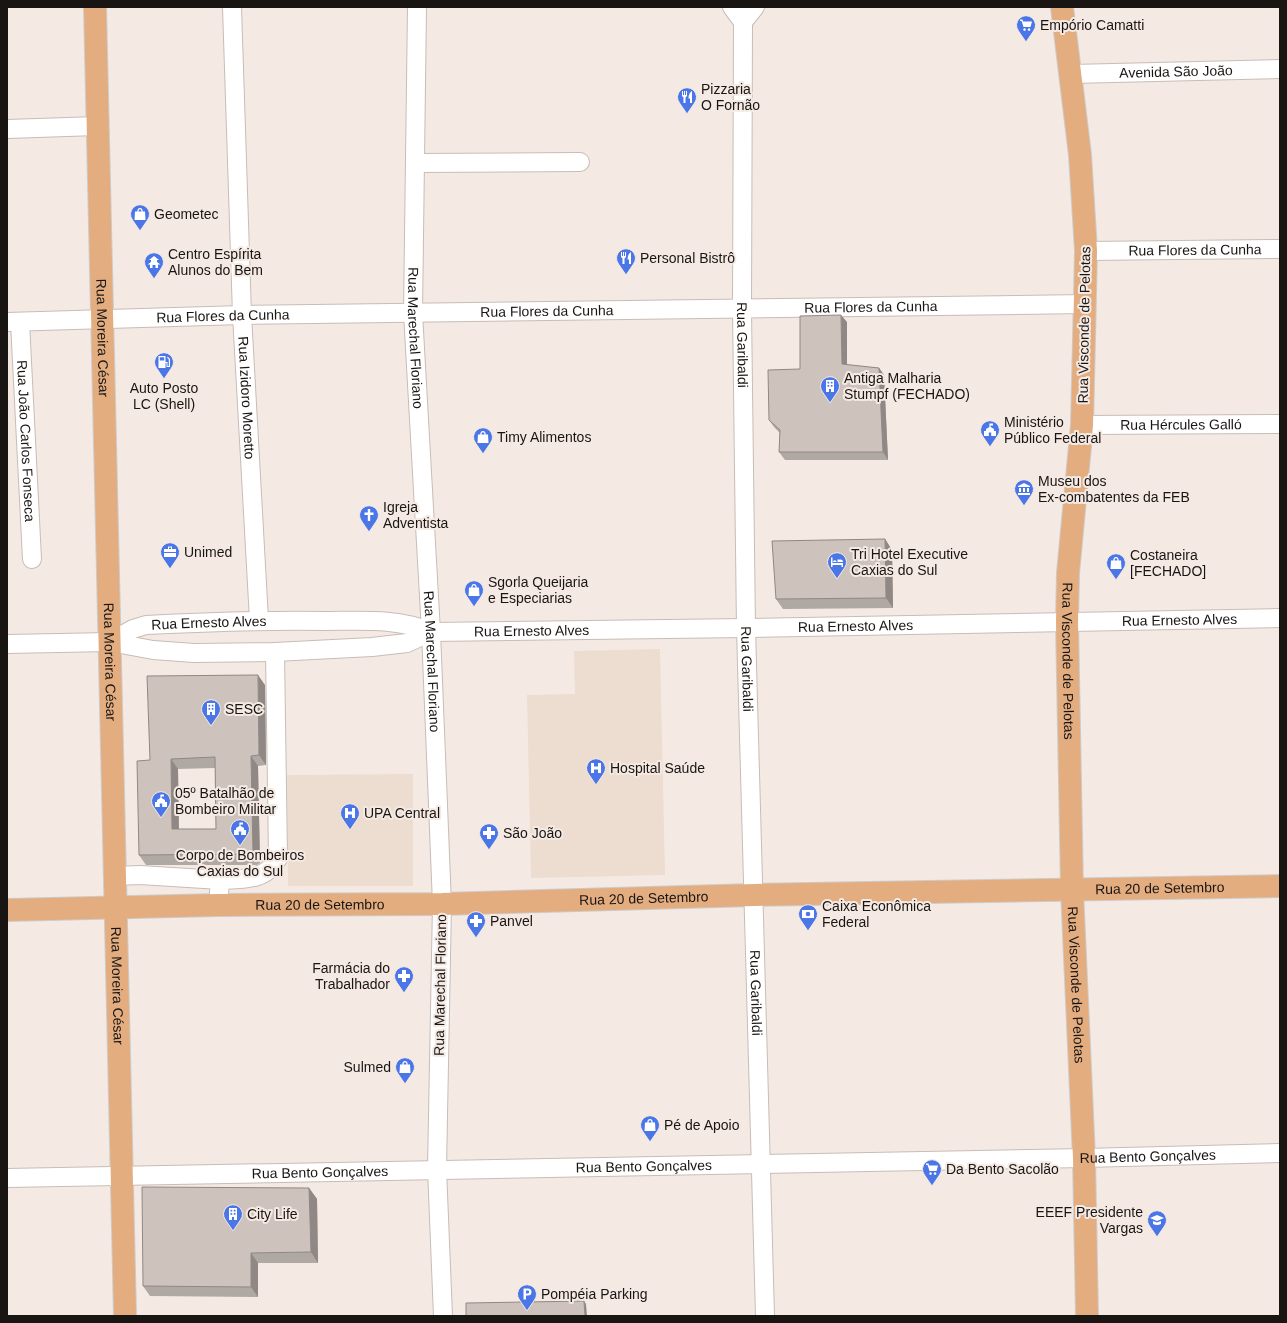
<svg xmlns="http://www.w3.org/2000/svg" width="1287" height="1323" font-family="Helvetica,sans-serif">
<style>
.built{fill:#eddcd0}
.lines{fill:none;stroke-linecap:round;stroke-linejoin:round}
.minor-casing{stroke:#c7bdb6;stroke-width:20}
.major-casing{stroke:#cccccb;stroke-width:24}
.minor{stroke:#fff;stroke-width:18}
.major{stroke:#e3ad80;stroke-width:22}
.wall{fill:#b0a8a2;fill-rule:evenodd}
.shaded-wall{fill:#908884}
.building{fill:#cdc3bc;stroke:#908884;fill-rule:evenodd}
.labels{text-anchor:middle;stroke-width:4;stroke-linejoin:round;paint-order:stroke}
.poi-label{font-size:14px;fill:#191513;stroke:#f5eae3;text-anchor:start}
.street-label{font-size:14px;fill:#191513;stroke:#f5eae3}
</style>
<rect width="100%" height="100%" fill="#f5eae3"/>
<path class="built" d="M660,649L665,875L531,878L527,695L575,694L574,651Z
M413,774V886H288L287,775Z"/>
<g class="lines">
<defs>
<g id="minor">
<path id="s1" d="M232,7L242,315L259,620"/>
<path id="s2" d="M417,7L413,313L431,632L442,904L437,1169L443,1316"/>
<path d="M732,7L743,22"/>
<path id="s3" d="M743,22L742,309L746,628L765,1316"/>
<path d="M743,22L755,7"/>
<path id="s4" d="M1071,74L1280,69"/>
<path d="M7,129L97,126"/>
<path d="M416,163L580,162"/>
<path id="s5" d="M1086,251L1280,249"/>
<path id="s6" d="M7,322L242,315L1086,304"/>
<path id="s7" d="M20,322L32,559"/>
<path id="s8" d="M1082,425L1280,424"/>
<path id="s9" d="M110,642L133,629L146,625C206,622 266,620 326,621C362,621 397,618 431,632L746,628L1280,618"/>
<path d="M7,644L110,642L153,650L194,653L275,652L372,647L407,643L431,632"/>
<path d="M115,876L140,875L220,880"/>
<path d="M218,905L220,880C243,879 266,881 278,858L275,652"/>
<path id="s10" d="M7,1178L1084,1158L1280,1153"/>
</g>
<g id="major">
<path id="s11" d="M95,7L125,1316"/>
<path id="s12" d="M1062,7L1080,155L1086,251L1082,425L1068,573L1067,622L1072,890L1084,1158L1087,1316"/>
<path id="s13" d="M7,910L218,905L442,904L754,895L1280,886"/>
</g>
</defs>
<use href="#minor" class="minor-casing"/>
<use href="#major" class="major-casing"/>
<use href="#minor" class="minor"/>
<use href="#major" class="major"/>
</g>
<path class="wall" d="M847,322V365L879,368L884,375L888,460H785L779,452L780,433L774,427L769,420L800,369Z
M885,539L892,550L893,608L783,609L776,599Z
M265,685L266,765L258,766L260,863L257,865H146L139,855L150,760ZM215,768L216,829H179L178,769Z
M309,1188L317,1199L318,1263H258V1297L150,1296L143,1286Z"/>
<path class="shaded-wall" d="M841,315L847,322V372L842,364Z
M879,368L884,375L888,460L883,452Z
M885,539L892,550L893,608L886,598Z
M258,675L265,685L266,765L259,755Z
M251,756L258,766L260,863L253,853Z
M171,759L178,769L179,840L172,829Z
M309,1188L317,1199L318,1263L311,1252Z
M251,1253L258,1263V1297L251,1287Z
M584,1301L586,1304L587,1316H585Z"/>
<path class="building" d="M841,315L842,364L879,368L883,452H779L780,430L769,420L768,370L800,369V316Z
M885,539L886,598L776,599L772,541Z
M258,675L259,755L251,756L253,853L250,854L139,855L137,761L150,760L147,676ZM215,757L216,829H172L171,759Z
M142,1187L309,1188L311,1252L251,1253V1287L143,1286Z
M584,1301L585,1316H466V1303Z"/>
<defs>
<symbol id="supermarket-pin" viewBox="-11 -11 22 30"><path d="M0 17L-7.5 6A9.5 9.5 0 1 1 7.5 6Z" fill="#4a76e8" stroke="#f5eae3"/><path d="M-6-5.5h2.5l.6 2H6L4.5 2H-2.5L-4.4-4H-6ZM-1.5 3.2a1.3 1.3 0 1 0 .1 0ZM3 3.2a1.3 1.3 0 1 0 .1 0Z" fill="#fff"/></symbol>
<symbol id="restaurant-pin" viewBox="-11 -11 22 30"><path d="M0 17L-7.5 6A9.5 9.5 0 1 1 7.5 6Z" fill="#4a76e8" stroke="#f5eae3"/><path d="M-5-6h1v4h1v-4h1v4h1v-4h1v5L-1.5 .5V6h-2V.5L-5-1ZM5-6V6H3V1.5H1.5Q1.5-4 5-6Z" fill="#fff"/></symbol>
<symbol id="shop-pin" viewBox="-11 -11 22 30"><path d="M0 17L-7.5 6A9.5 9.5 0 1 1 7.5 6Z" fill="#4a76e8" stroke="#f5eae3"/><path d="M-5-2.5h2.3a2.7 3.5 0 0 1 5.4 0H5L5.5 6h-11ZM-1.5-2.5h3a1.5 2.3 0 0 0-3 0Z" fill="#fff"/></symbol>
<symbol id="temple-pin" viewBox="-11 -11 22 30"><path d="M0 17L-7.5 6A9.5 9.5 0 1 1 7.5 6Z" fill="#4a76e8" stroke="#f5eae3"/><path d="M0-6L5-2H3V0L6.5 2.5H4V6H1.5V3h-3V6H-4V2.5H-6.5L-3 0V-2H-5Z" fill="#fff"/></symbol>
<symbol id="fuel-pin" viewBox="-11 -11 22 30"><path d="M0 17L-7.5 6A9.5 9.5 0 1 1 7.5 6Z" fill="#4a76e8" stroke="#f5eae3"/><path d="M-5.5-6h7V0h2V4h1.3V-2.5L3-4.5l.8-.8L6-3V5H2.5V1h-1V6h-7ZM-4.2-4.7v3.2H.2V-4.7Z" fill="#fff"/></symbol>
<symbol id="building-pin" viewBox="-11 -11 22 30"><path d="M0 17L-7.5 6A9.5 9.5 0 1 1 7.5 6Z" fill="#4a76e8" stroke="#f5eae3"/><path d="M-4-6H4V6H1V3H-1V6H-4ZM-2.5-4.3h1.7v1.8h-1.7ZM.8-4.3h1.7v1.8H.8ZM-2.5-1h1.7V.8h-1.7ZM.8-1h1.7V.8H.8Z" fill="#fff"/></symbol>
<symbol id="civic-pin" viewBox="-11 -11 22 30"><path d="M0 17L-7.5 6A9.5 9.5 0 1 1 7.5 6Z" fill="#4a76e8" stroke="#f5eae3"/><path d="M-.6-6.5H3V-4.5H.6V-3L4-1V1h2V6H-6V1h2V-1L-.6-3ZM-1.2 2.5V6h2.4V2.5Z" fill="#fff"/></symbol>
<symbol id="museum-pin" viewBox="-11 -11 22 30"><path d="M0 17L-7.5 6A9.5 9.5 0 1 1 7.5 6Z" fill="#4a76e8" stroke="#f5eae3"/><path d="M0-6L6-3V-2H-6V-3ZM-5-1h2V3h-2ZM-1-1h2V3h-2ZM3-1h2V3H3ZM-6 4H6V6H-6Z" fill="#fff"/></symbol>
<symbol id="church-pin" viewBox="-11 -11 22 30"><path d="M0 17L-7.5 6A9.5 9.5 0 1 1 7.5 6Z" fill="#4a76e8" stroke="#f5eae3"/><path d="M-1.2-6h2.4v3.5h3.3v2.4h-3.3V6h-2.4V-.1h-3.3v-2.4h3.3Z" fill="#fff"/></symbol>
<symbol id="office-pin" viewBox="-11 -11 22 30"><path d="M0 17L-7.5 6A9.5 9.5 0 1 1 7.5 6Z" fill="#4a76e8" stroke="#f5eae3"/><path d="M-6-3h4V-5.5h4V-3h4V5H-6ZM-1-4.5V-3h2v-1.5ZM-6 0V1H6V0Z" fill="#fff"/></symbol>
<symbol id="hotel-pin" viewBox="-11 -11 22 30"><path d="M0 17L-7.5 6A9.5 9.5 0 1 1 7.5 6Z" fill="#4a76e8" stroke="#f5eae3"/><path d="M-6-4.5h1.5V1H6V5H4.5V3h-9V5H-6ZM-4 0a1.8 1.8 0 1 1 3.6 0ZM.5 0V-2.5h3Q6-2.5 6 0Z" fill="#fff"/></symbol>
<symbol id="hospital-pin" viewBox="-11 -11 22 30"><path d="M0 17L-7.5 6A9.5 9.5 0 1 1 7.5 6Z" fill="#4a76e8" stroke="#f5eae3"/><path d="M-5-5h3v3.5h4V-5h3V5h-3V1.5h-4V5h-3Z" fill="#fff"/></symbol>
<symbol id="pharmacy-pin" viewBox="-11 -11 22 30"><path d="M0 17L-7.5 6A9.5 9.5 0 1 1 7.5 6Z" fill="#4a76e8" stroke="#f5eae3"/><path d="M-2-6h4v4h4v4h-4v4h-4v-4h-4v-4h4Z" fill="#fff"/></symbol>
<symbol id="bank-pin" viewBox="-11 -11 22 30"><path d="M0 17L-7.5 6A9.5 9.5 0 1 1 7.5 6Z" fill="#4a76e8" stroke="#f5eae3"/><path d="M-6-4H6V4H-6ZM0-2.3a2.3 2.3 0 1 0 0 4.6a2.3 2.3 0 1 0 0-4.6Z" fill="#fff"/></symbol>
<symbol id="school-pin" viewBox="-11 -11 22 30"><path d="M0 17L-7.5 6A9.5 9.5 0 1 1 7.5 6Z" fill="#4a76e8" stroke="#f5eae3"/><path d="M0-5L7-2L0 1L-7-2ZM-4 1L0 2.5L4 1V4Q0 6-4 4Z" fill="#fff"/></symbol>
<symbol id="parking-pin" viewBox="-11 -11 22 30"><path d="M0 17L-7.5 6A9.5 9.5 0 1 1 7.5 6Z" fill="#4a76e8" stroke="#f5eae3"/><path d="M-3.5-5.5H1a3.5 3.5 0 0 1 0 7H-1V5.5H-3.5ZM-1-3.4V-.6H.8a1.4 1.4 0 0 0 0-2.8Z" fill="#fff"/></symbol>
</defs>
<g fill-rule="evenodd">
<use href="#supermarket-pin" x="1015" y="14" width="22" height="30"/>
<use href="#restaurant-pin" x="676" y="86" width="22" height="30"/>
<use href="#shop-pin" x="129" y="203" width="22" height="30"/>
<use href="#restaurant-pin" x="615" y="247" width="22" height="30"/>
<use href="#temple-pin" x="143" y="251" width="22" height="30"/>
<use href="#fuel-pin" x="153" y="351" width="22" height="30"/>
<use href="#building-pin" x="819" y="375" width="22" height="30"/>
<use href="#civic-pin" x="979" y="419" width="22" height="30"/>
<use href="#shop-pin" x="472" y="426" width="22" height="30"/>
<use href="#museum-pin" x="1013" y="478" width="22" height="30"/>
<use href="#church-pin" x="358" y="504" width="22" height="30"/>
<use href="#office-pin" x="159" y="541" width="22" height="30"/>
<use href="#hotel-pin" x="826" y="551" width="22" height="30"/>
<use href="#shop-pin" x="1105" y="552" width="22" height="30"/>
<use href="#shop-pin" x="463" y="579" width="22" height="30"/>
<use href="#building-pin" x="200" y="698" width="22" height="30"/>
<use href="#hospital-pin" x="585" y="757" width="22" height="30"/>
<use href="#civic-pin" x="150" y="790" width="22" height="30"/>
<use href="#hospital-pin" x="339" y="802" width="22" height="30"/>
<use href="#civic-pin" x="229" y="818" width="22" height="30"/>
<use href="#pharmacy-pin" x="478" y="822" width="22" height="30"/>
<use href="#bank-pin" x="797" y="903" width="22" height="30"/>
<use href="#pharmacy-pin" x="465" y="910" width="22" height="30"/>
<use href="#pharmacy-pin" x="393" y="965" width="22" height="30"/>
<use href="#shop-pin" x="394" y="1056" width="22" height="30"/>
<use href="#shop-pin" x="639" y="1114" width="22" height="30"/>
<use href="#supermarket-pin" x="921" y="1158" width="22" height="30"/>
<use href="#building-pin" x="222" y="1203" width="22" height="30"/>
<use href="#school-pin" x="1146" y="1209" width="22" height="30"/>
<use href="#parking-pin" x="516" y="1283" width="22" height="30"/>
</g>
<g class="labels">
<g class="poi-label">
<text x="1040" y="30">Empório Camatti</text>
<text x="701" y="94">Pizzaria<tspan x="701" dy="16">O Fornão</tspan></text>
<text x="154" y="219">Geometec</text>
<text x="168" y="259">Centro Espírita<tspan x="168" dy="16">Alunos do Bem</tspan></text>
<text x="640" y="263">Personal Bistrô</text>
<text x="844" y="383">Antiga Malharia<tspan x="844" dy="16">Stumpf (FECHADO)</tspan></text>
<text x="164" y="393" text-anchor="middle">Auto Posto<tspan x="164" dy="16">LC (Shell)</tspan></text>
<text x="1004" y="427">Ministério<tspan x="1004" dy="16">Público Federal</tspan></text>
<text x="497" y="442">Timy Alimentos</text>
<text x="1038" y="486">Museu dos<tspan x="1038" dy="16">Ex-combatentes da FEB</tspan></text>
<text x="383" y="512">Igreja<tspan x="383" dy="16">Adventista</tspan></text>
<text x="184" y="557">Unimed</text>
<text x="851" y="559">Tri Hotel Executive<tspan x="851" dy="16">Caxias do Sul</tspan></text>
<text x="1130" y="560">Costaneira<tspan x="1130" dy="16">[FECHADO]</tspan></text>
<text x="488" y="587">Sgorla Queijaria<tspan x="488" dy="16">e Especiarias</tspan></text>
<text x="225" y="714">SESC</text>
<text x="610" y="773">Hospital Saúde</text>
<text x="175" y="798">05º Batalhão de<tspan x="175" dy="16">Bombeiro Militar</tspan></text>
<text x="364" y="818">UPA Central</text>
<text x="503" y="838">São João</text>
<text x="240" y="860" text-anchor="middle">Corpo de Bombeiros<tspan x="240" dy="16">Caxias do Sul</tspan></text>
<text x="822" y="911">Caixa Econômica<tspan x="822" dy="16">Federal</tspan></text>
<text x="490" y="926">Panvel</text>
<text x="390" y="973" text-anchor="end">Farmácia do<tspan x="390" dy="16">Trabalhador</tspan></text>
<text x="391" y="1072" text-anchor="end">Sulmed</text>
<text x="664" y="1130">Pé de Apoio</text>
<text x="946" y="1174">Da Bento Sacolão</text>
<text x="1143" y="1217" text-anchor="end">EEEF Presidente<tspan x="1143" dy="16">Vargas</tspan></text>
<text x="247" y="1219">City Life</text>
<text x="541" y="1299">Pompéia Parking</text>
</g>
<g class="street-label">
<text dy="5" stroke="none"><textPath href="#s4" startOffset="105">Avenida São João</textPath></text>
<text dy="5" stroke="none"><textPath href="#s5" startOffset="109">Rua Flores da Cunha</textPath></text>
<text dy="5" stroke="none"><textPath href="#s6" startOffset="864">Rua Flores da Cunha</textPath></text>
<text dy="5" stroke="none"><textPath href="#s6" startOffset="540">Rua Flores da Cunha</textPath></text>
<text dy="5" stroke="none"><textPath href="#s6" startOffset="216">Rua Flores da Cunha</textPath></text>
<text transform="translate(1084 325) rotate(-89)" y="5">Rua Visconde de Pelotas</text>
<text dy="5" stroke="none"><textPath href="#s11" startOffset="331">Rua Moreira César</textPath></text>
<text dy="5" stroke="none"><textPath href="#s2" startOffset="331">Rua Marechal Floriano</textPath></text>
<text dy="5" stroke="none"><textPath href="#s3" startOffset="323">Rua Garibaldi</textPath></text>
<text dy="5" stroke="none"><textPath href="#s1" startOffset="391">Rua Izidoro Moretto</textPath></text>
<text dy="5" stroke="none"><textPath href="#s8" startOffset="99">Rua Hércules Galló</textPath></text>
<text dy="5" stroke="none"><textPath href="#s7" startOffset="119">Rua João Carlos Fonseca</textPath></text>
<text dy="5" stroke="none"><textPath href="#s9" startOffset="1075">Rua Ernesto Alves</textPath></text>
<text dy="5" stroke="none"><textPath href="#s9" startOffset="103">Rua Ernesto Alves</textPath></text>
<text dy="5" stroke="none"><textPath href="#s9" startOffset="751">Rua Ernesto Alves</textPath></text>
<text dy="5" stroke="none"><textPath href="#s9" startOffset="427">Rua Ernesto Alves</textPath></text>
<text dy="5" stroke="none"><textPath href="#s11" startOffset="655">Rua Moreira César</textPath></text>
<text dy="5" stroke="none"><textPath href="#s2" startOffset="655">Rua Marechal Floriano</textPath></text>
<text dy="5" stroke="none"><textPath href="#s12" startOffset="656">Rua Visconde de Pelotas</textPath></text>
<text dy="5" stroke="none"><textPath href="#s3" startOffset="647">Rua Garibaldi</textPath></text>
<text dy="5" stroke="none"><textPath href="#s13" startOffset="1153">Rua 20 de Setembro</textPath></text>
<text dy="5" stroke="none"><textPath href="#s13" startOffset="637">Rua 20 de Setembro</textPath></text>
<text dy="5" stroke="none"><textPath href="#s13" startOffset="313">Rua 20 de Setembro</textPath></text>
<text dy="5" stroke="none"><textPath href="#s11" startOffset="979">Rua Moreira César</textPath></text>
<text transform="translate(440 985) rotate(-89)" y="5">Rua Marechal Floriano</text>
<text dy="5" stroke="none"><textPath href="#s12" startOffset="980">Rua Visconde de Pelotas</textPath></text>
<text dy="5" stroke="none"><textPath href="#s3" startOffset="971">Rua Garibaldi</textPath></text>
<text dy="5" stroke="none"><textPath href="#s10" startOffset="1141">Rua Bento Gonçalves</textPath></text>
<text dy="5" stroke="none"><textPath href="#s10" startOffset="637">Rua Bento Gonçalves</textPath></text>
<text dy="5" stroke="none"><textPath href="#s10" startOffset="313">Rua Bento Gonçalves</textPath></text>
</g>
</g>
<rect width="1287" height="1323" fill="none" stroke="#191513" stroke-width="16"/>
</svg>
